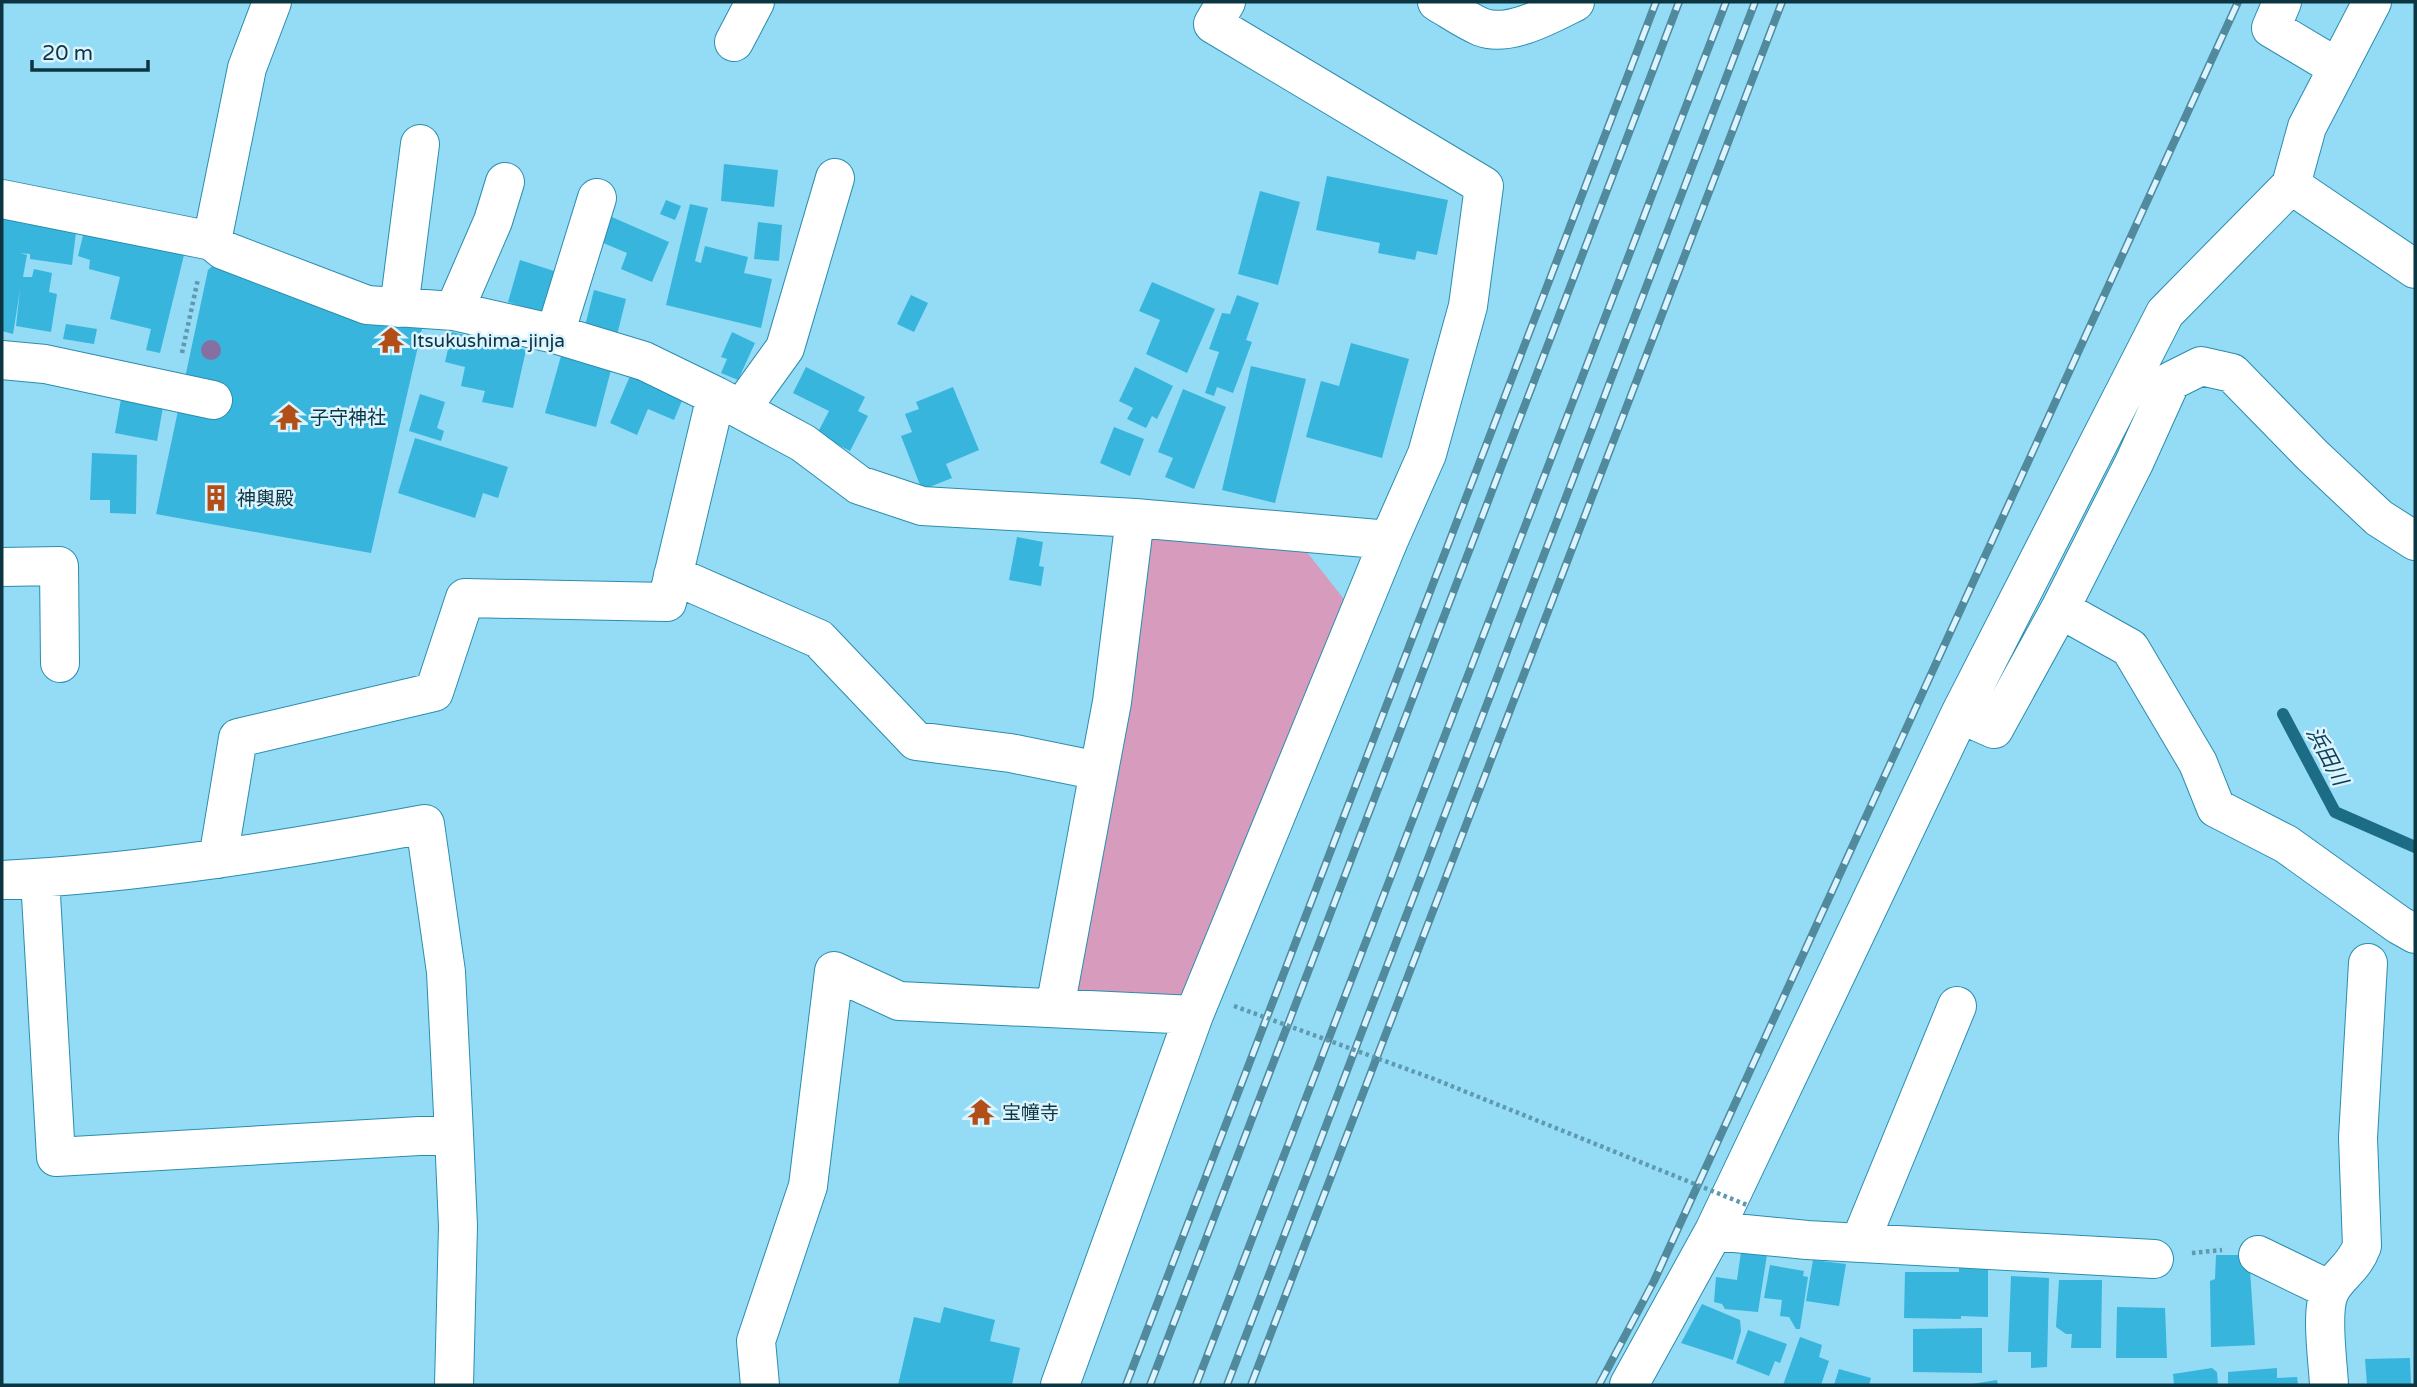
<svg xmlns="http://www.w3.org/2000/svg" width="2417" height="1387" font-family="'Varela Round','Noto Sans JP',sans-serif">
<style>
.green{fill:#d79bbd}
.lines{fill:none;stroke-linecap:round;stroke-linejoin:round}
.stream{stroke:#1d6c85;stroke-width:12}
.building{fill:#38b5dd}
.minor-casing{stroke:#2b8dad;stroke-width:40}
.path{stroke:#5e99ae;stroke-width:4.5;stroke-dasharray:3.5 3.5;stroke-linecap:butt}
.minor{stroke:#fff;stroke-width:38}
.rail-casing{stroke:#51899d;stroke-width:8}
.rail{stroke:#dbf4ff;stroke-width:5;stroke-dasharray:16;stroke-linecap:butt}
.path-bridge{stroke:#5e99ae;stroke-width:4.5;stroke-dasharray:3.5 3.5;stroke-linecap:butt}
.tree{fill:#866fa1}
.labels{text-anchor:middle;stroke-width:5;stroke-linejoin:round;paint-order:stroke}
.poi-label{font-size:19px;fill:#0c3542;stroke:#dbf4ff;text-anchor:start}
.water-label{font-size:21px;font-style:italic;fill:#0f4354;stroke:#dbf4ff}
</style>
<rect width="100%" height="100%" fill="#94dbf6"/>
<path class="green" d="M1138,530L1299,542L1347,603L1182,1005L1062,992Z"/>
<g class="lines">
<path class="stream" d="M2283,714L2335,812L2415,847"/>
</g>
<path class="building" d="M724,164L778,170L774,207L721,201Z
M1327,176L1448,200L1437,255L1417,251L1415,260L1378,253L1380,243L1316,230Z
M1260,191L1300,202L1278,285L1238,274Z
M666,200L681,206L675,220L660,214Z
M690,204L708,208L695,261L701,263L705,246L748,257L744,273L772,279L761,328L666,305Z
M2,214L22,218L21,223L76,232L72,265L30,259V254L20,253L27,255L23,277H32L34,269L52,273L49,292L57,294L51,332L16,326L20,290L13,334L2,331Z
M605,214L669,242L652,282L621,269L627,253L594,239Z
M758,222L782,225L779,261L754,259Z
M85,227L185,251L160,353L146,350L151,329L110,319L120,277L89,269L90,260L78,256Z
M220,259L424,320L371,553L156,514L208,270Z
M520,260L554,271L541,313L508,302Z
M1152,282L1215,309L1187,373L1146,354L1160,320L1139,311Z
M594,290L626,299L617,335L585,326Z
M911,295L928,303L914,332L897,324Z
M1237,295L1259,303L1246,340L1252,342L1233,393L1217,387L1214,396L1205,393L1219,352L1209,349L1222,313L1230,314Z
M66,324L97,329L94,344L63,339Z
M452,332L526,350L513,408L482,402L485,391L461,386L465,367L445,362Z
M732,332L755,343L738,380L721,373L727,359L721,357Z
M1351,343L1409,359L1382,458L1306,437L1321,381L1339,386Z
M561,356L611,370L596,427L545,413Z
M1251,366L1306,379L1275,503L1222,490Z
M806,367L865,397L858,411L868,416L850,451L817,434L829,411L793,393Z
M1135,367L1173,386L1157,419L1152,416L1146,428L1127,419L1133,408L1119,401Z
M630,376L683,398L674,420L648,409L637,435L610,423Z
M953,387L979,450L946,464L952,478L922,490L901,436L912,432L905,414L919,409L916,402Z
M1183,389L1226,407L1194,489L1165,477L1173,458L1158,452Z
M420,394L445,402L437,428L444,431L441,441L409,431Z
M121,399L163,407L157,441L115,433Z
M1114,427L1144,439L1130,476L1100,463Z
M415,438L508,467L498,498L483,493L475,518L398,493Z
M92,453L137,455L136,514L110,513V500H90Z
M1017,537L1043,542L1039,566L1044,567L1041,586L1009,580Z
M1741,1252L1767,1255L1758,1312L1725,1309L1722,1304L1714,1302L1716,1277L1737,1280Z
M2216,1255H2249L2255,1345L2211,1347L2210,1281L2215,1279Z
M1813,1260L1846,1264L1839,1306L1806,1301Z
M1770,1265L1804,1271L1803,1276L1808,1277L1800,1329H1796L1789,1317L1780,1316L1782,1300L1764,1298Z
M1988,1266V1317L1961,1316V1319L1904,1318L1905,1272H1959V1267Z
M2011,1276L2049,1278L2047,1367L2031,1368V1352H2008Z
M2059,1280H2102L2101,1348H2071L2072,1334H2066L2056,1327Z
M1702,1304L1740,1320L1741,1331L1733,1360L1681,1343Z
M944,1307L995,1320L990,1341L1020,1348L1012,1385H898L914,1317L940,1323Z
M2117,1307L2165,1308L2167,1358H2116Z
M1982,1328V1373L1913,1372V1329Z
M1748,1330L1787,1344L1780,1363L1775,1361L1769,1376L1736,1363Z
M1800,1337L1822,1345L1819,1357L1829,1361L1821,1385H1783Z
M2410,1358L2411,1385H2367L2365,1359Z
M2212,1368L2217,1372L2218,1385H2174L2173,1374Z
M2277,1368V1378L2297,1377L2298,1385H2228V1372Z
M1839,1369L1871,1378L1869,1385H1834Z
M1997,1380L1998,1385H1972V1384Z"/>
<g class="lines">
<defs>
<path id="minor" d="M272,2L247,68L212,241L223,250L367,305L454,311L555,334L644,361L716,396L803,443L859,485L922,506L1135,518L1389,540
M1437,2C1451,10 1465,20 1481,27C1509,38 1551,14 1575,2
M2282,2L2271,28L2338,68
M734,42L755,2
M2291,185L2415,269
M2,199L212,241
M399,308L420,144
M454,311L493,221L505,182
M555,334L597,198
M2,360L45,364L213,400
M741,409L785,348L835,178
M2,567L59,566L60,663
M673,575L819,639L916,741L1010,753L1099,771L1112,702L1135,518
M2060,609L2130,648L2198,763L2216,808L2286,844L2399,925L2415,934
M1960,714L1994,729L2060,609L2134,463L2171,381L2201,366L2232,373L2312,455L2379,518L2415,541
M218,859L238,738L434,692L465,598L667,602L716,396
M40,878L56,1157L454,1134
M2,880C144,873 285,850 425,824L446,972L454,1134L458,1226L454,1385
M1055,1008L1099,771
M1714,1231L1807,1240L2154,1259
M1860,1242L1957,1006
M2258,1255L2330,1290
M760,1385L756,1341L808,1186L834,971L899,1001L1194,1015
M1060,1385L1194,1015L1389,540L1427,454L1468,306L1484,186L1213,24L1226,2
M1629,1385L1714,1231L1960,714L2165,313L2291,185L2307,127L2372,2
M2329,1385C2328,1361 2320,1311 2330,1291C2338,1275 2354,1268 2362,1246L2358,1138L2368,963"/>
</defs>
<use href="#minor" class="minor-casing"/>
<path class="path" d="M182,353L198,279
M2192,1253L2222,1250"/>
<use href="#minor" class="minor"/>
<defs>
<path id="rail" d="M1126,1385L1656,2
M1150,1385L1679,2
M1196,1385L1726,2
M1227,1385L1755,2
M1251,1385L1782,2
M1599,1385L1654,1281L2238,2"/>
</defs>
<use href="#rail" class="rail-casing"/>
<use href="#rail" class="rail"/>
<path class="path-bridge" d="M1234,1006L1434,1079L1747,1205"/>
</g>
<circle class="tree" cx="211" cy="350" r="10"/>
<defs>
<symbol id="temple-bare" viewBox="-9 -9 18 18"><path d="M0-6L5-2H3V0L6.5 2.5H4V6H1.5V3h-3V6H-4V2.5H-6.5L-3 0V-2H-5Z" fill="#b24f19" stroke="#dbf4ff" stroke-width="2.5" paint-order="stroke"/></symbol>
<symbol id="building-bare" viewBox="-9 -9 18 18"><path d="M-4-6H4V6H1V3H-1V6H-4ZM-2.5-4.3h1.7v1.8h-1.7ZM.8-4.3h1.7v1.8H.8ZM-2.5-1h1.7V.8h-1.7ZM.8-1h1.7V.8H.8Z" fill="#b24f19" stroke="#dbf4ff" stroke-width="2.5" paint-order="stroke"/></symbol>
</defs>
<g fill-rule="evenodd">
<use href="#temple-bare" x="372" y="321" width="38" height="38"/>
<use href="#temple-bare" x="270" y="398" width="38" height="38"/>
<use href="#building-bare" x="197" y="479" width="38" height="38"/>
<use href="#temple-bare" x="962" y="1093" width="38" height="38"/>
</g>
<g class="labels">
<g class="poi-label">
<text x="412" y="347">Itsukushima-jinja</text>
<text x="310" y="424">子守神社</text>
<text x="237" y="505">神輿殿</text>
<text x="1002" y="1119">宝幢寺</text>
</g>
<g class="water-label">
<text transform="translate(2327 756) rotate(62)" y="7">浜田川</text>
</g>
</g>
<rect width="2417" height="1387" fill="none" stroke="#0c3542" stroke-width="7"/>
<path d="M32 60v10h116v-10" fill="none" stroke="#0c3542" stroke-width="3.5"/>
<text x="42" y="60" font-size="21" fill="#0c3542" stroke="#dbf4ff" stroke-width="5" paint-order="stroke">20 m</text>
</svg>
